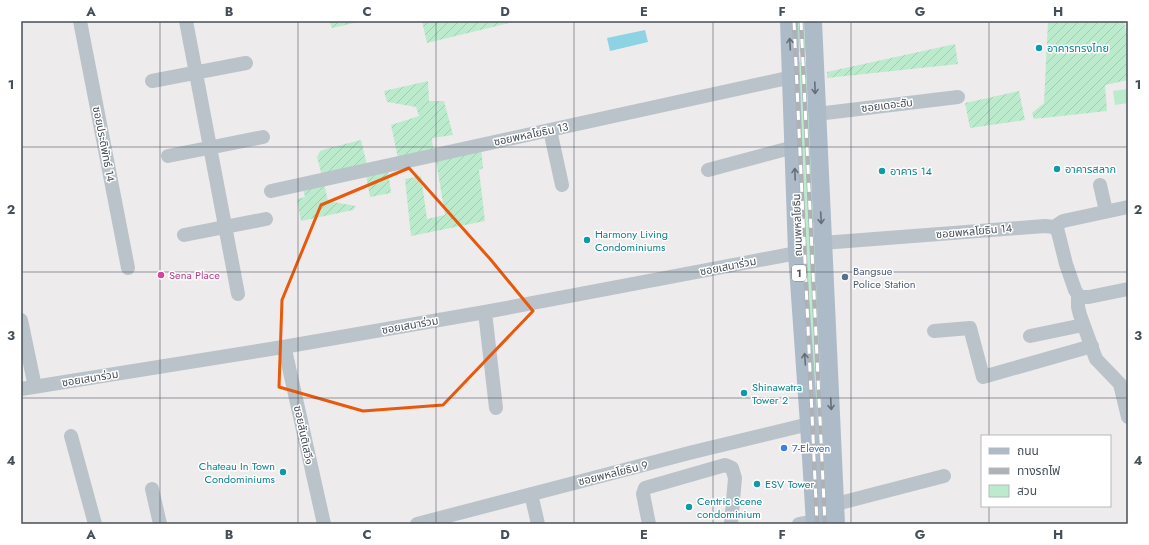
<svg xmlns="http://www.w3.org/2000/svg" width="1149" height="545" font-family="Jost,'Noto Sans Thai',sans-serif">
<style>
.green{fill:#bceacd}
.garden{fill:url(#garden-furrows)}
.water{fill:#8cd3e3}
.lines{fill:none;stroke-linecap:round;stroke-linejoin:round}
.minor{stroke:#bbc3ca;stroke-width:14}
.major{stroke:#adbbc9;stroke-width:18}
.rail-casing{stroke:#aeb1b6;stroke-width:4.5}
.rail{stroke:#fff;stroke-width:3;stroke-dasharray:9;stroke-linecap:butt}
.oneway{stroke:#656f79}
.marked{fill:none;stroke:#e8590c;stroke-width:3;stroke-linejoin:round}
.grid{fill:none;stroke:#464f57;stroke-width:1;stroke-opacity:0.55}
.culture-dot{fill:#0f9aa8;stroke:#fff;stroke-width:1.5}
.hotel-dot{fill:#d1479c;stroke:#fff;stroke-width:1.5}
.service-dot{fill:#5c6f8a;stroke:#fff;stroke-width:1.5}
.shop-dot{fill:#3f7fe0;stroke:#fff;stroke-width:1.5}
.labels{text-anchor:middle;stroke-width:3;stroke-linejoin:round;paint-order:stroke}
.shield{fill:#fff;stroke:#7e8489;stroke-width:1}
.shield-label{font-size:10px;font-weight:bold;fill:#464f57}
.culture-label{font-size:11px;fill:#0d838f;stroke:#fff;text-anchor:start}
.street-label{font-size:11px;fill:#464f57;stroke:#fff}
.service-label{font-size:11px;fill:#4e5e75;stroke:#fff;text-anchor:start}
.hotel-label{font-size:11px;fill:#b23c85;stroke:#fff;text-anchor:start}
.shop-label{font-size:11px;fill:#366cbe;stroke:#fff;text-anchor:start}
.neatline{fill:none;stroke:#464f57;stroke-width:1.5}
.grid-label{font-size:13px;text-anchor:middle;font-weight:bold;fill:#464f57}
</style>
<defs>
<pattern id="garden-furrows" width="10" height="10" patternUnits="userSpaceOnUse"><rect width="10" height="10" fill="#bceacd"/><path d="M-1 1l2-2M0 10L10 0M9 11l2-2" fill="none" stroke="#a3cab2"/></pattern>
</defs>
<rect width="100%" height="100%" fill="#eeebec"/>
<path class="green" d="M791,21H806V51L792,53Z
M806,61L808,62L829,524H818L794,63Z
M1128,89V103L1115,105L1113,91Z"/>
<path class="garden" d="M329,21H363L332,28Z
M422,21H517L427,43Z
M1048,21H1124L1128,44V80L1105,85L1107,111L1034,119L1032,113L1044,103Z
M955,44L958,64L827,78V72Z
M428,81L429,101H444L453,135L432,138L433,149L398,158L391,125L419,116L416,107L387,102L384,91Z
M1019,91L1025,120L970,128L965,103Z
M361,140L367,165L322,176L317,157L320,151L329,148Z
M481,148L483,168L479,170L485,221L411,236L405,179L421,176L427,219L445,215L436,160Z
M388,170L391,193L370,197L366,175Z
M324,183L328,201L356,206L353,210L301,221L297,199L305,197L303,189Z"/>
<path class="water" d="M645,30L648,42L610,51L607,38Z"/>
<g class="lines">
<path class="minor" d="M80,21L128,268
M186,21L238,294
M152,81L246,63
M817,114L958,97
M550,130L562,185
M168,156L263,137
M708,170L794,147
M1100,185L1106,211
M271,191L792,77
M1054,227L1063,221L1128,207
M184,235L266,219
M822,243L1045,226L1054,227L1058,232L1066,264L1075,290L1078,295L1082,297H1089L1128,289
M1078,295V307L1080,315L1096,359L1120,384L1128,417
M485,312L496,408
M21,320L35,387
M934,331L970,328L983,377L1092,346
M1030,336L1083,325
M283,347L286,354L324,524
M21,389L283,347L485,312L797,253
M71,436L95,524
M152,489L160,524
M531,494L538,524
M836,504L944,476
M417,524L693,452L809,424
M649,524L643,494L645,488L725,465L732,468L735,478L731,524
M799,524L814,521"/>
<path class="major" d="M789,21L797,253L809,424L815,524
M813,21L836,524"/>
<defs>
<path id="rail" d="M794,21L817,524
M801,21L825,524"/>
</defs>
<use href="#rail" class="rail-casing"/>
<use href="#rail" class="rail"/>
</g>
<defs><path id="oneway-shaft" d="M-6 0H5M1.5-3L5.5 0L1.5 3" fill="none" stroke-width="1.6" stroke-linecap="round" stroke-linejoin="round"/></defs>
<g class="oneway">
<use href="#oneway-shaft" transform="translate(790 44) rotate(-93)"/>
<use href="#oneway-shaft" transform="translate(815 88) rotate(88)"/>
<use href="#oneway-shaft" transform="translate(795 174) rotate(-92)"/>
<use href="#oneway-shaft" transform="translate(821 218) rotate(87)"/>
<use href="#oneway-shaft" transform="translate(805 359) rotate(-94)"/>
<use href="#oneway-shaft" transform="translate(831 404) rotate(87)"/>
</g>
<path class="marked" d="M409,168L491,260L533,311L443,405L363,411L279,387L282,300L321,205Z"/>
<path class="grid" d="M160,21V524M298,21V524M436,21V524M574,21V524M713,21V524M851,21V524M989,21V436M21,147H1128M21,272H1128M21,398H1128M989,506V524"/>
<g class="culture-dot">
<circle cx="1039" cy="48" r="4"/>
<circle cx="1057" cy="169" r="4"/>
<circle cx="882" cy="171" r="4"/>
<circle cx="587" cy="240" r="4"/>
<circle cx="744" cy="393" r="4"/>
<circle cx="283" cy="472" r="4"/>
<circle cx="757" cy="484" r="4"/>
<circle cx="689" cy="507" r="4"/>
</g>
<circle class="hotel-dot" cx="161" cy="275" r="4"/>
<circle class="service-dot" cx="845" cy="277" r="4"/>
<circle class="shop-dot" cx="784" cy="448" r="4"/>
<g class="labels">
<rect class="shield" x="792" y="265" width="14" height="16" rx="3"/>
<g class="shield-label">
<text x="799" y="277">1</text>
</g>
<g class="culture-label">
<text x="1047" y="52">อาคารทรงไทย</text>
<text x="1065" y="173">อาคารสลาก</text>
<text x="890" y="175">อาคาร 14</text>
<text x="595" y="238">Harmony Living<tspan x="595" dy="13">Condominiums</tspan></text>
<text x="752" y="391">Shinawatra<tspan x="752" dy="13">Tower 2</tspan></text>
<text x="275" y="470" text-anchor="end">Chateau In Town<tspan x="275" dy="13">Condominiums</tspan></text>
<text x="765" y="488">ESV Tower</text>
<text x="697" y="505">Centric Scene<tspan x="697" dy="13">condominium</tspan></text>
</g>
<g class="street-label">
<text transform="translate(887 105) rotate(-7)" y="4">ซอยเดอะฮับ</text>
<text transform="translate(531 134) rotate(-12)" y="4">ซอยพหลโยธิน 13</text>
<text transform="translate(104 144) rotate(79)" y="4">ซอยประดิพัทธ์ 14</text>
<text transform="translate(797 225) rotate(-92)" y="4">ถนนพหลโยธิน</text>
<text transform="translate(974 231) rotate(-5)" y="4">ซอยพหลโยธิน 14</text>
<text transform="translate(728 266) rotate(-11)" y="4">ซอยเสนาร่วม</text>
<text transform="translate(410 325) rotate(-10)" y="4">ซอยเสนาร่วม</text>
<text transform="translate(90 378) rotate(-9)" y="4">ซอยเสนาร่วม</text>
<text transform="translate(304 435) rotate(78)" y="4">ซอยสันติเสวี๑</text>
<text transform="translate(613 473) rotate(-14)" y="4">ซอยพหลโยธิน 9</text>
</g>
<g class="service-label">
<text x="853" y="275">Bangsue<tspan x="853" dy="13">Police Station</tspan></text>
</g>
<g class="hotel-label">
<text x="169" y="279">Sena Place</text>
</g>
<g class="shop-label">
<text x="792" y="452">7-Eleven</text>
</g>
</g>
<rect width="1149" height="545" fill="none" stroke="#ffffff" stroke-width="44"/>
<rect x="981" y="435" width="130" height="72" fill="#ffffff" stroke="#b5b9bc"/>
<rect x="989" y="448" width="20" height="6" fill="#adbbc9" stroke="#b5b9bc"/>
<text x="1017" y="455" font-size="12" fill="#464f57">ถนน</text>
<rect x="989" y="468" width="20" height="6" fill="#aeb1b6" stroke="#b5b9bc"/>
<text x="1017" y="475" font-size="12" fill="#464f57">ทางรถไฟ</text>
<rect x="989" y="485" width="20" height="12" fill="#bceacd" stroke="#b5b9bc"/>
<text x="1017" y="495" font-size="12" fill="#464f57">สวน</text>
<rect x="22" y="22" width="1105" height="501" class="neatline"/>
<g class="grid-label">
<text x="91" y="16">A</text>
<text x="229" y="16">B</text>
<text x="367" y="16">C</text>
<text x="505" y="16">D</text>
<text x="644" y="16">E</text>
<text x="782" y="16">F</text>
<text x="920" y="16">G</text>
<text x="1058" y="16">H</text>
<text x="11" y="89">1</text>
<text x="1138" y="89">1</text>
<text x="11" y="214">2</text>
<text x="1138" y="214">2</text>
<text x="11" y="340">3</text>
<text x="1138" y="340">3</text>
<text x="11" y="465">4</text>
<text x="1138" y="465">4</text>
<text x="91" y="539">A</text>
<text x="229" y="539">B</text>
<text x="367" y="539">C</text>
<text x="505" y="539">D</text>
<text x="644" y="539">E</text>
<text x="782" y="539">F</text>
<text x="920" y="539">G</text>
<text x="1058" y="539">H</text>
</g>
</svg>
